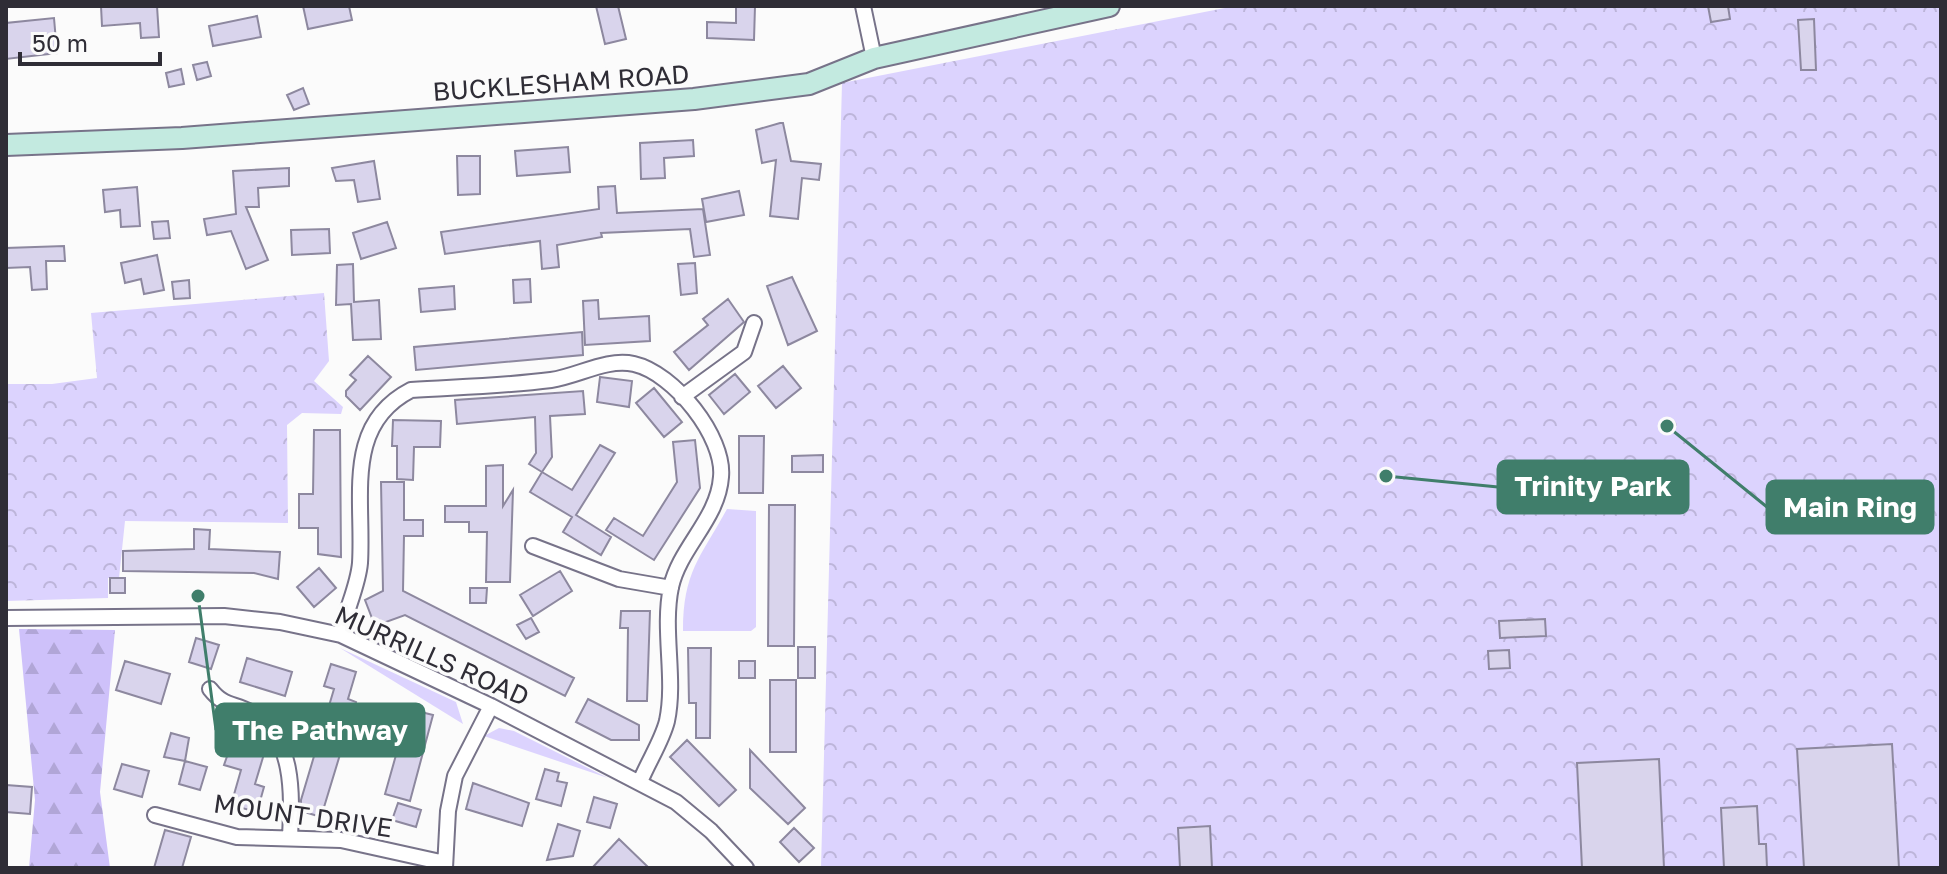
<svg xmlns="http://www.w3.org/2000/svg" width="1947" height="874" font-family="'Golos Text',sans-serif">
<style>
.green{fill:#dcd3fe}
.forest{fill:url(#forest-firs)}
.park{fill:url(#park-crowns)}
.building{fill:#d9d4ec;stroke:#8d889f;stroke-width:2}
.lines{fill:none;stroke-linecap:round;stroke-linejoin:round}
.street-casing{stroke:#777389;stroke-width:18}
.secondary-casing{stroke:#777389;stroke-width:24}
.street{stroke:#fff;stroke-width:14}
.secondary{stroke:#c3eae0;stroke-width:20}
.labels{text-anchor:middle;stroke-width:7;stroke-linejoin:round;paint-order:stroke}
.street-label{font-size:26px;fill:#2f2d36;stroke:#fbfbfb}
.leader{fill:none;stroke:#407e6b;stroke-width:3}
.callout-dot{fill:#407e6b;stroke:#fbfbfb;stroke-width:3}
.callout{fill:#407e6b;stroke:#407e6b;stroke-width:3}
.callout-label{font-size:28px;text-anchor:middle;font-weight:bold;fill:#fff}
</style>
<defs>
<pattern id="forest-firs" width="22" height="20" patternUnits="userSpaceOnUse" patternTransform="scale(2)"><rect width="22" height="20" fill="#cec1fa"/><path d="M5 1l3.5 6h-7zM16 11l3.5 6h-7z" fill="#b1a6d7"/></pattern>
<pattern id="park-crowns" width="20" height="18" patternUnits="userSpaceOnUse" patternTransform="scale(2)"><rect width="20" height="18" fill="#dcd3fe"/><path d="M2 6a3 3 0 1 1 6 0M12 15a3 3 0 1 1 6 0" fill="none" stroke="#bdb5da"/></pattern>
</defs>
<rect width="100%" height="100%" fill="#fbfbfb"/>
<path class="green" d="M727,509L756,511V627L751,631H683C683,572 700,558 727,509Z
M340,648L456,702L463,724Z
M499,728L514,731L608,778L484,736Z"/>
<path class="forest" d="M19,629L115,630L100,792L110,868H29L35,800Z"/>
<path class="park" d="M1235,6H1941V868H821L842,83Z
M324,293L329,361L314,381L343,407L341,414L302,413L287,425L288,523L125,521L119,578H108V598L6,601V384H52L97,378L91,313Z"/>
<path class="building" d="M101,6H157L159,37L141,38L140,23L102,26Z
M303,6H349L352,20L308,29Z
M596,6H618L626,39L605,44Z
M736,6H755L754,40L707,38V22L736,23Z
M1708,6H1728L1730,19L1711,22Z
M257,16L261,37L213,46L209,26Z
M54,18L57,53L6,59V23Z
M1814,19L1816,70H1801L1798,20Z
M207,62L211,76L197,80L193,65Z
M181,69L184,84L169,87L166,73Z
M303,88L309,104L294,110L287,95Z
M780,123H783L791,161L821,164L819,180L802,178L798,219L770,216L776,160L762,163L756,130Z
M693,140L694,156L664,158L665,178L641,179L640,143Z
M568,147L570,172L517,176L515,151Z
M457,156H480V194L458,195Z
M374,161L380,199L358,202L354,180L336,181L332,168Z
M289,168V186L258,188L259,207H246L268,260L246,269L231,231L207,235L204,219L236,214L233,171Z
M615,186L617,213L703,209L710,255L694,257L690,229L601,233L602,237L557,245L559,267L542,269L540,241L445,254L441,232L599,209L598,187Z
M137,187L140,226L121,227L120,210L105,212L103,190Z
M739,191L744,215L706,222L702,199Z
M168,221L170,238L154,239L152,222Z
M387,222L396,248L361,259L353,233Z
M329,229L330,253L292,255L291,230Z
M64,246L65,261H46L47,289L32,290L30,267L6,268V248Z
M157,255L164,290L144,294L141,279L125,283L121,263Z
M695,263L697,293L681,295L678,264Z
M353,264L354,302L379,300L381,339L353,340L351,304L336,305L337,265Z
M792,277L817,331L788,345L767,286Z
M530,279L531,302L514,303L513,280Z
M189,280L190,298L174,299L172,282Z
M454,286L455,309L421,312L419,289Z
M728,299L744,322L689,370L674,352L708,325L703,319Z
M598,300L599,319L649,316L650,341L585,345L583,301Z
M582,332L583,355L416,370L414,347Z
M368,356L391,377L360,410L346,396V391L356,380L350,375Z
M783,366L801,388L776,408L758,386Z
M735,374L750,392L724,414L709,395Z
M600,377L632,381L629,407L597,402Z
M654,388L682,422L664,437L636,403Z
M583,391L585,414L550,416L552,457L542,472L529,464L536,453L535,417L457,424L455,400Z
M393,420L441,421L440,447H414L413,480L397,479V446H392Z
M314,430H340L341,557L318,554V528H299V494H313Z
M739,436H764L763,493H739Z
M695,440L700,488L654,560L606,530L614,518L643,536L677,482L673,442Z
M600,445L615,453L576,515L611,537L601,555L563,532L572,517L530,492L542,472L572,490Z
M823,455V472H792V456Z
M503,465V506L513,490L510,582H486L487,532H469V522H445V506H486V466Z
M381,482H404V520H423V536H404L403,591L574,678L565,696L405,615L375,626L365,600L383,591Z
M769,505H795L794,646H768Z
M194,529L210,530L209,549L280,552L278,579L254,573L123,571V551L194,549Z
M319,568L336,588L314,607L297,587Z
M560,571L572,591L533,616L520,595Z
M110,578H125V593H110Z
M470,588H487L486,603H470Z
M621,611H650L647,701H627L628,628H620Z
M531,618L539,632L526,639L517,625Z
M1545,619L1546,636L1500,638L1499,621Z
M196,638L219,645L211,669L189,662Z
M798,647H815V678H798Z
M688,648H711L710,738H696V703H689Z
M1509,650L1510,668L1489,669L1488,651Z
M247,658L292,672L285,696L240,682Z
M125,661L170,674L161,704L116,690Z
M739,661H755V678H739Z
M331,664L356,672L348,699L356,702L321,817L301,811V800L334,689L324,686Z
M770,680H796V752H770Z
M588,699L639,725V740H611L576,722Z
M409,709L433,715L410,801L385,794Z
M171,733L189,738L185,761L164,757Z
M687,740L736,790L719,806L670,757Z
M1892,744L1899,868H1804L1797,749Z
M231,745L264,754L255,784L264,787L257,812L231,805L241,770L224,765Z
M750,750L805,808L788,824L750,788Z
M1659,759L1664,868H1582L1577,763Z
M185,761L207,767L200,790L179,784Z
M122,764L149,771L142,797L114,789Z
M545,769L559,773L557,781L567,783L561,806L536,799Z
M473,783L529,803L522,826L466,809Z
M6,785L32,787L30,814L6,812Z
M594,797L617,804L610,828L587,822Z
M398,803L421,810L416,827L392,820Z
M1757,806L1759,844H1766L1767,868H1724L1721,808Z
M558,824L580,831L573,856L547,860Z
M1210,826L1212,868H1180L1178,828Z
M794,828L814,848L799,862L780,842Z
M165,830L191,837L182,868H154Z
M619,839L649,868H592Z"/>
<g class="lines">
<defs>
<path id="street" d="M863,6L874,58
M682,397L744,352L754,323
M533,546L619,579L671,588
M6,618L224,616L280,622L341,635L491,706L676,802L711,831L746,868
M341,635C345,611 358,587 360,563C364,498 343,425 411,390C458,387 505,386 551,380C579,376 606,358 634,364C674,373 725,437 721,477C718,519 680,547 671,587C662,631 676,678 667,721C662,741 648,762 640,782
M210,689C225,708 233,702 252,713C295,737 292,795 290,837
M155,815L237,837L341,840L445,863
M445,868L448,811L455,776L491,706"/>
<path id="secondary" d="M6,145L182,138L694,99L809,84L874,58L1109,6"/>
</defs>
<use href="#street" class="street-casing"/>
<use href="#secondary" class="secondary-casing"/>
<use href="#street" class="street"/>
<use href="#secondary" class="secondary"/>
</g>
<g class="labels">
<g class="street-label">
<text transform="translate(561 83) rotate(-4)" y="9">BUCKLESHAM ROAD</text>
<text transform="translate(432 656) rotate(24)" y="9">MURRILLS ROAD</text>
<text transform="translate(303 816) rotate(8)" y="9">MOUNT DRIVE</text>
</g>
</g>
<path class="leader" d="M1386 476L1498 487M1667 426L1767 507M198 596L216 730"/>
<g class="callout-dot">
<circle cx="1386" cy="476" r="8"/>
<circle cx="1667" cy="426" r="8"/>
<circle cx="198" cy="596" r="8"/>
</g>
<g class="callout">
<rect x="1498" y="461" width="190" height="52" rx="8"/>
<rect x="1767" y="481" width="166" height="52" rx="8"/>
<rect x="216" y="704" width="208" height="52" rx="8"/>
</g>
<g class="callout-label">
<text x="1593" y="496">Trinity Park</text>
<text x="1850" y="517">Main Ring</text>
<text x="320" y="740">The Pathway</text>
</g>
<rect width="1947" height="874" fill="none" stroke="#2f2d36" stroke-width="16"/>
<path d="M20 52v12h140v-12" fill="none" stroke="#2f2d36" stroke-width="4"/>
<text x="32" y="52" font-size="24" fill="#2f2d36" stroke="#fbfbfb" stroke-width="6" paint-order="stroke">50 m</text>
</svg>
